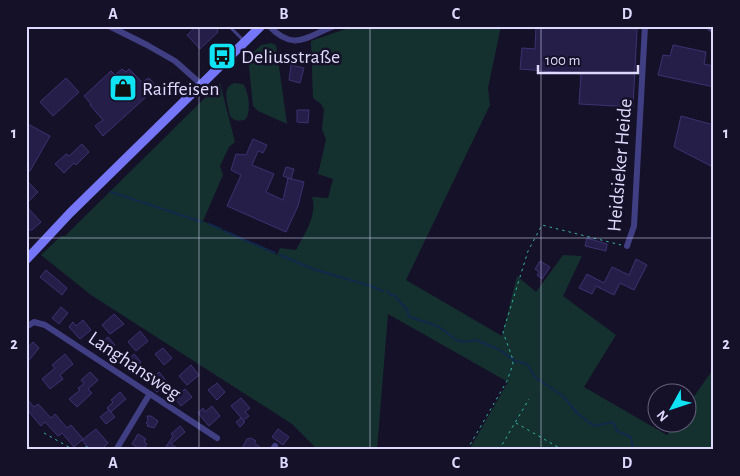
<svg xmlns="http://www.w3.org/2000/svg" width="740" height="476" font-family="'Alegreya Sans',sans-serif">
<style>
.green{fill:#15312f}
.lines{fill:none;stroke-linecap:round;stroke-linejoin:round}
.stream{stroke:#11294b;stroke-width:2}
.building{fill:#251e48;stroke:#3d3272}
.path{stroke:#37b4a9;stroke-width:1;stroke-dasharray:2.5 4;stroke-linecap:butt}
.lane{stroke:#403f84;stroke-width:3}
.street{stroke:#403f84;stroke-width:6}
.secondary{stroke:#7677f8;stroke-width:9}
.grid{fill:none;stroke:#dddafd;stroke-width:1;stroke-opacity:0.55}
.labels{text-anchor:middle;stroke-width:5;stroke-linejoin:round;paint-order:stroke}
.poi-label{font-size:20px;fill:#dddafd;stroke:#151128;text-anchor:start}
.street-label{font-size:20px;fill:#dddafd;stroke:#151128}
.neatline{fill:none;stroke:#dddafd;stroke-width:2}
.grid-label{font-size:16px;text-anchor:middle;font-weight:bold;fill:#dddafd}
</style>
<rect width="100%" height="100%" fill="#151128"/>
<path class="green" d="M354,26H501L488,88L490,105L406,280L502,336L517,276L536,292L563,255L582,256L563,296L616,335L584,387L667,435L674,424H688V405L714,368V450H469L508,382L388,314L377,450H318L292,424L91,295L41,255L61,236H65L220,83L235,142L229,147L220,166L223,175L203,221L277,255L280,248L296,250C304,235 318,214 312,197L328,198L333,179L318,174L326,140L322,129L324,110L321,104L313,98L311,41Z
M271,43L276,45L287,124L258,111L253,106L248,57L261,45Z
M234,83L243,84C249,92 251,110 246,119C240,122 234,121 230,116C228,104 221,88 234,83Z"/>
<g class="lines">
<path class="stream" d="M111,192L202,222
M209,224L221,229
M224,231L275,253
M280,255L313,269L371,286L383,291
M387,291L391,295H394L408,311V316C417,320 424,321 434,325C452,331 451,347 476,340L500,350L515,361L527,364L536,378L563,396L577,413L594,426L613,422L617,431L631,437L633,448L641,450"/>
</g>
<path class="building" d="M197,26H221L217,30L218,32L200,49L187,35Z
M536,26H598L637,29L633,107L579,104L581,74L520,69L522,48L535,49Z
M673,45L706,52L704,64L714,66V87L658,75L663,55L670,56Z
M291,65L304,68L300,83L289,80Z
M122,69L126,72L129,69L142,82L149,78L157,87L103,136L95,126L103,120L90,105L91,104L84,96L111,71L115,75Z
M66,78L79,92L53,116L40,102Z
M297,110H309L308,123L297,122Z
M681,116L714,125V153L711,166L674,147Z
M26,123L50,136L30,171L26,169Z
M253,139L267,145L263,153L258,151L252,165L274,174L266,192L283,200L288,178L304,182L298,206L286,232L227,206L241,175L231,170L236,154L246,155Z
M82,144L89,152L76,165L74,163L64,173L55,164L66,154L69,156Z
M286,167L294,169L291,179L283,176Z
M29,183L38,192L26,204V186Z
M26,206L41,222L32,230H26Z
M587,238L607,244L606,251L585,246Z
M636,259L647,265L634,290L620,283L614,295L596,286L592,294L579,288L587,274L604,283L612,267L629,275Z
M540,261L550,267L542,279L537,275L539,272L535,269Z
M46,270L67,288L62,295L40,277Z
M61,307L68,313L59,324L52,318Z
M114,314L124,324L110,334L102,325Z
M83,320L91,330L80,339L69,327L73,322L76,326Z
M140,331L148,341L136,351L128,342Z
M108,337L115,345L104,354L97,346Z
M33,342L39,348L26,364V350Z
M163,348L172,358L164,365L155,354Z
M65,354L73,364L60,375L63,379L50,389L42,379L55,368L52,365Z
M134,354L141,362L130,372L123,364Z
M191,365L199,375L187,385L179,376Z
M90,372L98,380L88,389L92,393L77,407L69,399L80,390L78,388L84,384L81,380Z
M159,372L168,383L157,392L146,379L151,375L153,378Z
M217,383L225,392L217,400L208,390Z
M185,389L192,397L181,406L174,398Z
M120,392L126,399L111,412L107,408L113,402L111,400Z
M26,398L34,407L38,404L51,418L55,414L67,428L71,425L83,439L74,447L62,433L58,436L45,422L41,426L29,412L26,414Z
M241,398L250,408L245,412L249,416L243,421L245,422L240,427L236,422L241,418L243,420L231,406Z
M212,406L220,416L209,426L198,413L203,408L205,412Z
M109,410L115,417L106,424L100,417Z
M147,416H151L158,421L154,428L147,426L148,425L146,423L148,420Z
M180,426L185,432L171,444L180,450H164L173,436L171,434Z
M96,429L108,443L101,450H90L82,440Z
M278,429L289,437L283,445L272,437Z
M138,434L146,439L144,442L147,444L144,449L141,447L140,449L132,444Z
M251,438L256,441L254,443L264,450H241L247,439Z"/>
<g class="lines">
<path class="path" d="M516,423L563,450
M44,433L74,450
M80,450L83,447H88
M467,450L507,381L513,364L512,357L503,332L528,251L542,225L621,245
M499,450L529,399"/>
<path class="lane" d="M229,26L243,40"/>
<path class="street" d="M109,26L147,45L175,61L202,85
M269,26C294,52 306,37 334,26
M708,26L714,31
M627,246L634,226L645,26
M26,327L34,322L45,325L217,438
M116,450L149,395
M272,450L275,446"/>
<path class="secondary" d="M26,260L70,213L261,26"/>
</g>
<path class="grid" d="M199,26V450M370,26V450M541,26V450M26,238H714"/>
<defs>
<symbol id="bus-square" viewBox="-11 -11 22 22"><rect x="-9" y="-9" width="18" height="18" rx="4" fill="#10e3f3" stroke="#151128"/><path d="M-5-6H5V4H4V6H2V4H-2V6H-4V4H-5ZM-3.5-4V0h7V-4ZM-3.5 1.2v1.5H-2V1.2ZM2 1.2v1.5H3.5V1.2Z" fill="#111"/></symbol>
<symbol id="shop-square" viewBox="-11 -11 22 22"><rect x="-9" y="-9" width="18" height="18" rx="4" fill="#10e3f3" stroke="#151128"/><path d="M-5-2.5h2.3a2.7 3.5 0 0 1 5.4 0H5L5.5 6h-11ZM-1.5-2.5h3a1.5 2.3 0 0 0-3 0Z" fill="#111"/></symbol>
</defs>
<g fill-rule="evenodd">
<use href="#bus-square" x="206" y="40" width="32" height="32"/>
<use href="#shop-square" x="107" y="72" width="32" height="32"/>
</g>
<g class="labels">
<g class="poi-label">
<text x="241" y="63">Deliusstraße</text>
<text x="142" y="95">Raiffeisen</text>
</g>
<g class="street-label">
<text transform="translate(619 165) rotate(-85)" y="7">Heidsieker Heide</text>
<text transform="translate(135 365) rotate(34)" y="7">Langhansweg</text>
</g>
</g>
<rect width="740" height="476" fill="none" stroke="#151128" stroke-width="55"/>
<g transform="translate(672 408) rotate(230)"><circle r="24" fill="#151128" stroke="#65617d"/>
<path d="M0-4L9 19L0 12L-9 19Z" fill="#10e3f3"/>
<text y="-8" font-size="14" font-weight="bold" text-anchor="middle" fill="#dddafd">N</text>
</g>
<path d="M538 65v8h100v-8" fill="none" stroke="#dddafd" stroke-width="2.5"/>
<text x="545" y="65" font-size="15" fill="#dddafd" stroke="#151128" stroke-width="4" paint-order="stroke">100 m</text>
<rect x="28" y="28" width="684" height="420" class="neatline"/>
<g class="grid-label">
<text x="113" y="19">A</text>
<text x="284" y="19">B</text>
<text x="456" y="19">C</text>
<text x="627" y="19">D</text>
<text x="14" y="138">1</text>
<text x="726" y="138">1</text>
<text x="14" y="349">2</text>
<text x="726" y="349">2</text>
<text x="113" y="468">A</text>
<text x="284" y="468">B</text>
<text x="456" y="468">C</text>
<text x="627" y="468">D</text>
</g>
</svg>
